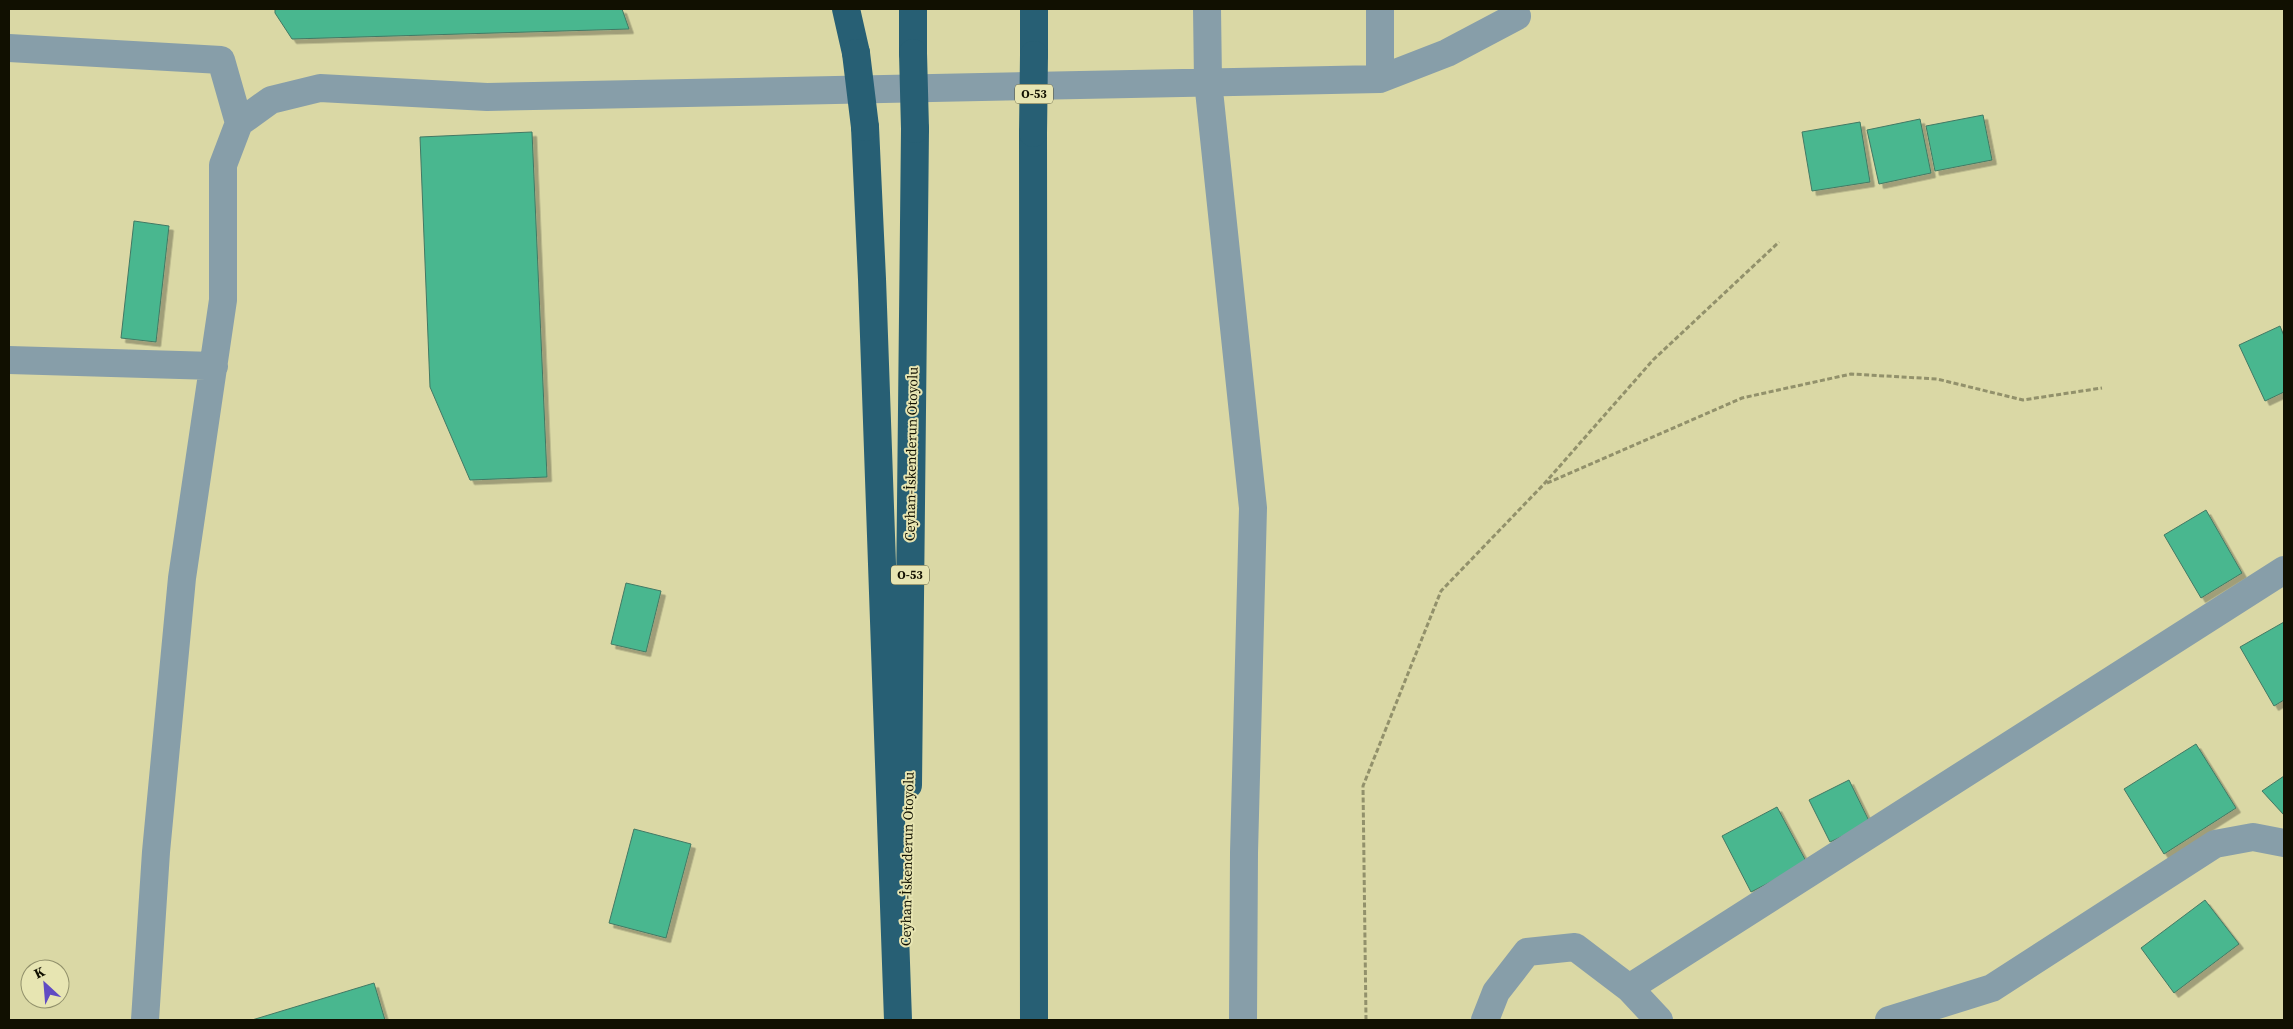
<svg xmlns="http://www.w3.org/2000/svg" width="2293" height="1029" font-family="'Source Serif 4',serif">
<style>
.building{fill:#48b78f;stroke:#437964;filter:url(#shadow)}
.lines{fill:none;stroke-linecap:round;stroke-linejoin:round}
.path{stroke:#92916b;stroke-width:3;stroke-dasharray:5 2.5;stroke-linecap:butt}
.minor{stroke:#879ea9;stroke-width:28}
.highway{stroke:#275f74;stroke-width:28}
.highway-bridge{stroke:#275f74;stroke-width:28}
.labels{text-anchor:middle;stroke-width:4;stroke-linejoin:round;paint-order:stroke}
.shield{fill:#e7e5b2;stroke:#515036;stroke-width:1}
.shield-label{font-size:12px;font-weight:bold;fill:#111001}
.street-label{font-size:14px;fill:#111001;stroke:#e7e5b2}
</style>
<defs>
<filter id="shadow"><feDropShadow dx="4.5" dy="4.5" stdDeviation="0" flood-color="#0004"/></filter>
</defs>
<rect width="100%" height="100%" fill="#dad8a5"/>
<path class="building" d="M275,9H622L629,29L292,39L275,13Z
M1983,115L1992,160L1935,171L1926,126Z
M1920,119L1931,173L1879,184L1867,130Z
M1860,122L1870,182L1812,191L1802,132Z
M532,132L547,477L470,480L430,387L420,137Z
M134,221L169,226L156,342L121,338Z
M2280,326L2284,336V392L2265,401L2239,345Z
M2206,510L2242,573L2201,598L2164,535Z
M626,583L661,591L646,652L611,644Z
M2284,622V700L2274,706L2240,647Z
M2196,744L2236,808L2164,854L2124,789Z
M2284,776V815L2262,791Z
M1849,780L1870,823L1830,842L1809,800Z
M1777,807L1807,863L1751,892L1722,836Z
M634,829L691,844L666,938L609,923Z
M2205,900L2239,944L2174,993L2141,948Z
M374,983L385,1020H252Z"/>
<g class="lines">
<path class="path" d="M1547,483L1742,398L1851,374L1937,379L2023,400L2102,388
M1366,1020L1363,786L1441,591L1544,484L1653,360L1779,242"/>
<path class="minor" d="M1207,9L1208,81L1253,508L1244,853L1243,1020
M9,48L221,60L239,123
M1380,79L1447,53L1517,16
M9,360L214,366
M1629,988L2284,570
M145,1020L156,852L182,578L223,300V165L239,123L271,100L320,88L487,97L1380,79V9
M1485,1020L1496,992L1527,952L1575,947L1629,988L1659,1020
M1889,1020L1992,988L2215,844L2253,837L2284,843"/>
<path class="highway" d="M846,9L856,53
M913,9V53
M1034,9V55
M865,127L872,279L898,1020
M1033,133L1034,1020
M908,785L915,129"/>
<path class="highway-bridge" d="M856,53L865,127
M913,53L915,129
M1033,133L1034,55"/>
</g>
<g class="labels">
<g class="shield">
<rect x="1015" y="84.5" width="38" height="19" rx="4"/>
<rect x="891" y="565.5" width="38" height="19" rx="4"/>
</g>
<g class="shield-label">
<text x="1034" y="98">O-53</text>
<text x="910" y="579">O-53</text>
</g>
<g class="street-label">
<text transform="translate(911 454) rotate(-89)" y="5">Ceyhan-İskenderun Otoyolu</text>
<text transform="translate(907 859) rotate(-89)" y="5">Ceyhan-İskenderun Otoyolu</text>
</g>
</g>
<rect width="2293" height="1029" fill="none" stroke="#111001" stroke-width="20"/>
<g transform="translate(45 984) rotate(334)"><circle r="24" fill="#e7e5b2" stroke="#91906b"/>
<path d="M0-4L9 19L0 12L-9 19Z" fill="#604bc3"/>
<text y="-8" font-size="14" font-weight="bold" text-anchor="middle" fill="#111001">K</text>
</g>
</svg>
